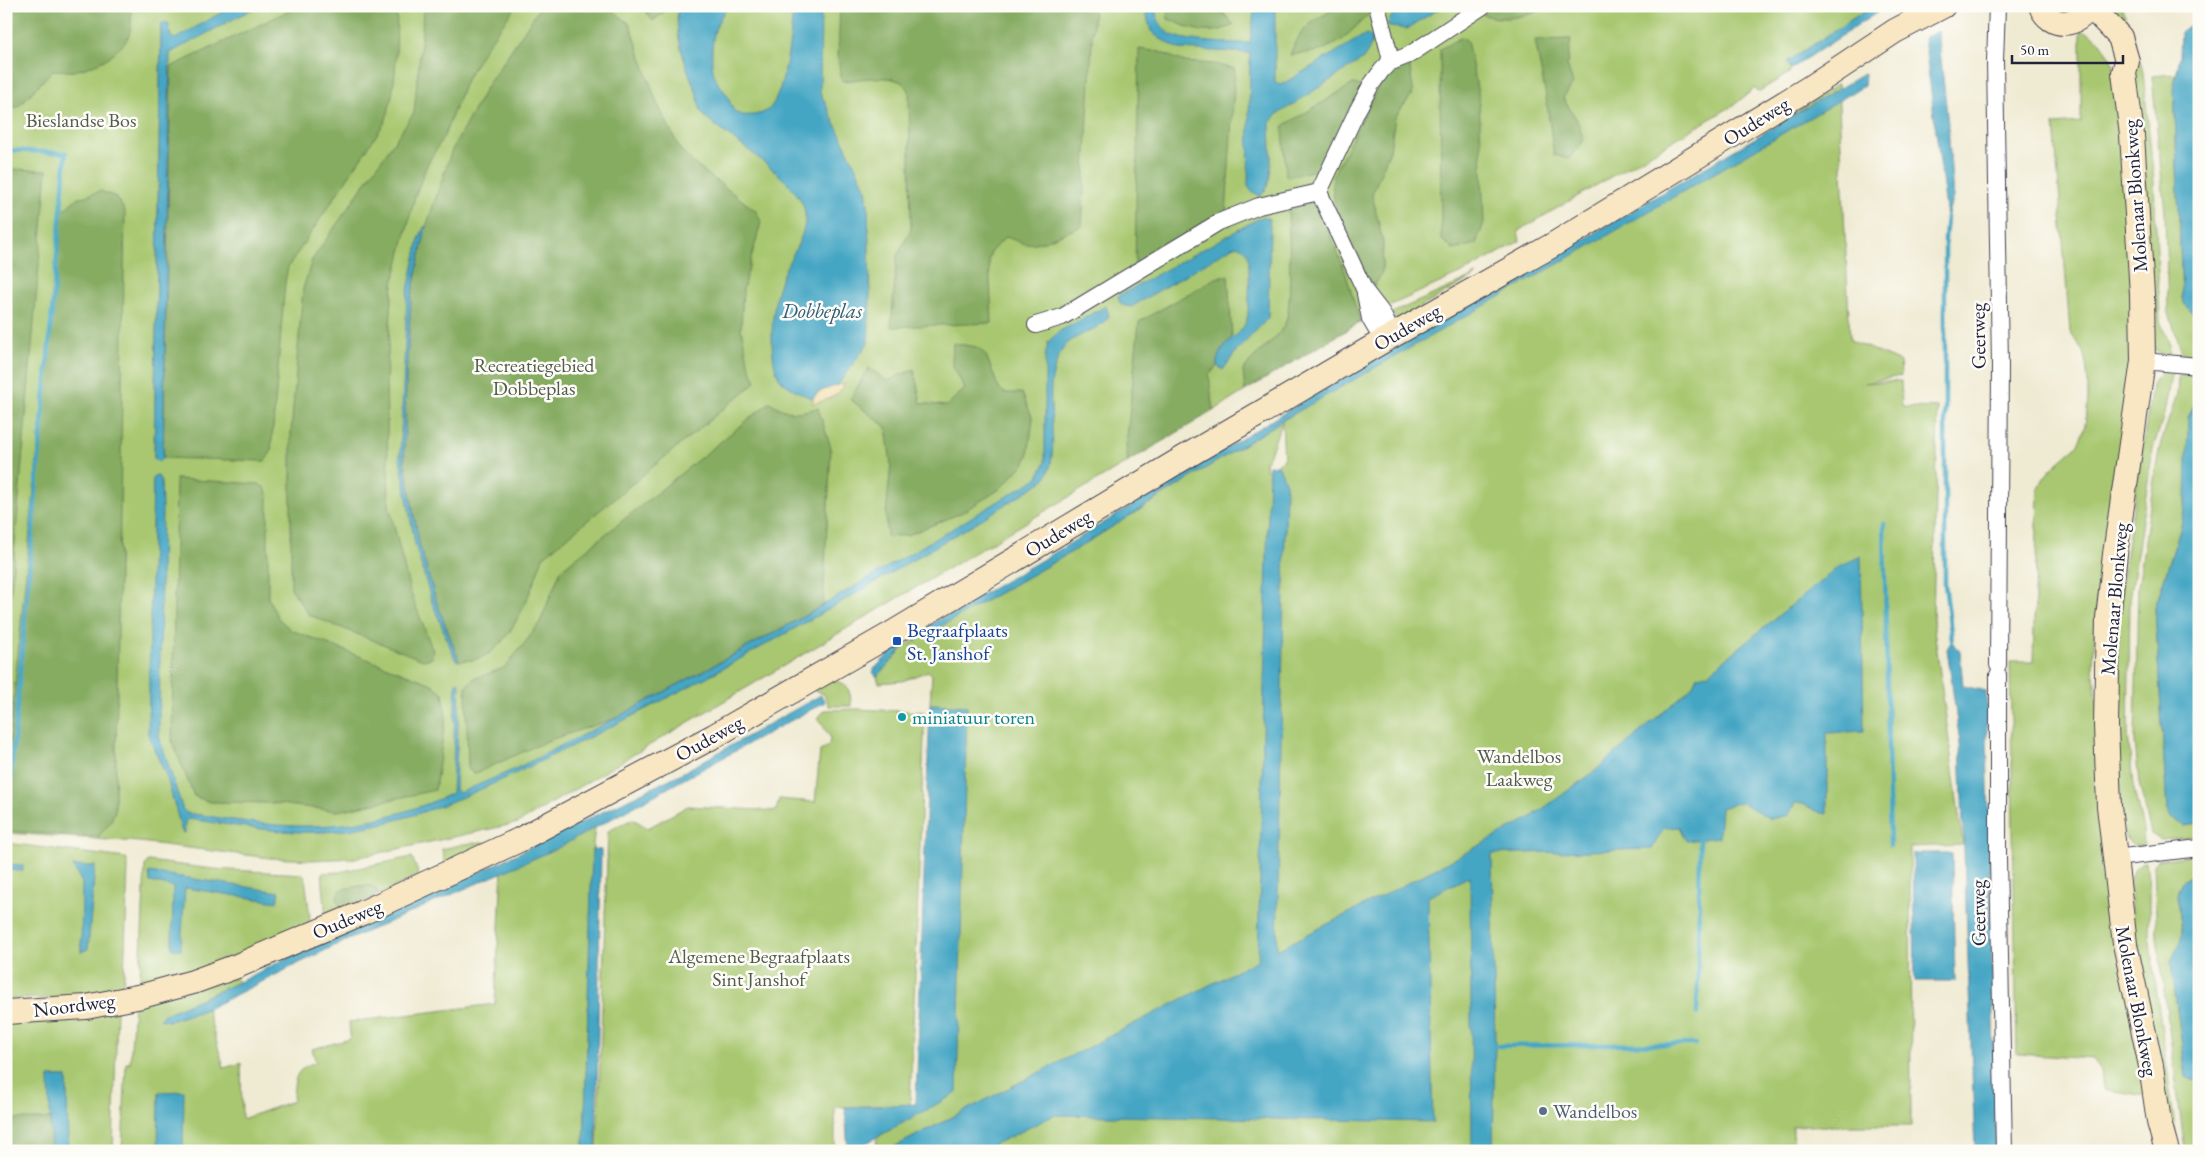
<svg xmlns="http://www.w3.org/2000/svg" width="2205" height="1157" font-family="'EB Garamond',serif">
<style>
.green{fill:#a8c76f;stroke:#657455;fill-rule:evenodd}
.forest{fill:#86ac62;stroke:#54674e}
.sand{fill:#eeda9e;stroke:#887e6c}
.water{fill:#44a6c4;stroke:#336480}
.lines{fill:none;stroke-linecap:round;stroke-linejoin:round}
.stream{stroke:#44a6c4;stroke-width:4.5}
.minor-casing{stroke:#414052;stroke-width:18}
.secondary-casing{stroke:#414052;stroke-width:26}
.minor{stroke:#fff;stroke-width:16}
.secondary{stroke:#f9e7c3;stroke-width:24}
.transit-dot{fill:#1a4fb4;stroke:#fdfcf7;stroke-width:2}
.culture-dot{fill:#0f9aa8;stroke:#fdfcf7;stroke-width:2}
.service-dot{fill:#5c6f8a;stroke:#fdfcf7;stroke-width:2}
.labels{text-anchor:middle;stroke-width:5;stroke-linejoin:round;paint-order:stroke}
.park-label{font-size:20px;fill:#515c4d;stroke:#fdfcf7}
.street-label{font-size:20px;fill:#22223b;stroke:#fdfcf7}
.transit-label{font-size:20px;fill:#164399;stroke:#fdfcf7;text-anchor:start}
.culture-label{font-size:20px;fill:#0d838f;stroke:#fdfcf7;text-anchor:start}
.service-label{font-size:20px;fill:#4e5e75;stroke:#fdfcf7;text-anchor:start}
.water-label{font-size:21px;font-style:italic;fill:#315d79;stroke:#fdfcf7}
</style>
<rect width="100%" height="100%" fill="#fdfcf7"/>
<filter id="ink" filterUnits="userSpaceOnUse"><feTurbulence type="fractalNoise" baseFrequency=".02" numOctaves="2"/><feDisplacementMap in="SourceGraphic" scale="10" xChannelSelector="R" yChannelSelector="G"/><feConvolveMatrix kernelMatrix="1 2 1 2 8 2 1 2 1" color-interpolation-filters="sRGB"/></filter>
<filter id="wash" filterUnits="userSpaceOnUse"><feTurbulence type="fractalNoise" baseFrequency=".0096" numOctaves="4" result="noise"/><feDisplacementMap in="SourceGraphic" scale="20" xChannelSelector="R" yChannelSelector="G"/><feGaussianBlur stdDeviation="1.12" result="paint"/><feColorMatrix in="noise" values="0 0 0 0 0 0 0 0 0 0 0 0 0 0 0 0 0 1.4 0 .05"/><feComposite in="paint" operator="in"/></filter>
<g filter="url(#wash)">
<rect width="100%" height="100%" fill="#efead2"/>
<path class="green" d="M6,6L166,7L1872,6L1787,62L1791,69L1789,73L1758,92L1755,88L1734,105L1518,231L1520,241L1470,269L1389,306L1253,384L1245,389V391L1213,411V408L1128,458V462L518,823L356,858L312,860L270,858L140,842L6,833ZM165,22L158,462L154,458L161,24ZM157,476L151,625L153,478Z
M2100,6H2121L2132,32L2143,72L2154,183L2160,321L2170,345L2169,355L2162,354L2154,349L2130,50Z
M2081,30L2089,33L2101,43L2114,65L2129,176L2134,398L2102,555L2097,592L2093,667L2145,1096L2103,1089L2101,1070L2093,1059L2017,1054L2010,662H2033L2038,491C2044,469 2063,462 2077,445C2090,429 2090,374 2084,355C2082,347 2074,339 2070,332L2054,124L2081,122Z
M2176,74L2174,86L2182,298L2183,302L2194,315V332L2199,340V358L2183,356L2168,310L2165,213L2152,76Z
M1838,84L1850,340L1900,362L1901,376L1864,383L1901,381L1902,407L1938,408L1933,621L1963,845L1910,847L1911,1126H1793V1151H935L937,1125L886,1151L879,1150L876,1141L879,1136L939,1102L967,706L930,704L932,675L928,671L902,681L879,683L877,677L904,647L1075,550L1283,420L1769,130ZM1282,422L1284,460L1266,470L1265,461L1268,459Z
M1477,275L1398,320L1391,315L1392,313Z
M2172,370L2163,419L2153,448L2130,600L2128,734L2133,786L2143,830L2144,847L2135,846L2128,840L2123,829L2118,773L2116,673L2120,593L2152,385C2157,376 2161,371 2172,370Z
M2181,374L2199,376V397L2193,407L2186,500L2181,526L2155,608L2167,811L2184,826L2199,824V836L2162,840L2151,834L2139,783L2135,742L2138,587L2156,466L2161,442L2177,395L2178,378Z
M834,681C849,683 851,693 851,706H829L824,694L814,690L829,682Z
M857,709L925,712L910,1105L835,1107V1151H597L608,831L633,819L648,828L688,806L776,811L779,799L815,802L820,751L829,745L830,737L818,718L825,710Z
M596,822L593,843L584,1151H122L126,1063H130L134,1004L234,978L239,982L163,1015L169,1021L207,1009L224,1068L241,1063L242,1119L293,1101C294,1080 294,1069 316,1062L312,1049L350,1039L349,1022L495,1004L502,870Z
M482,842L492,844L445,864L442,849L464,844Z
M6,843L126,858L128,866L124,977L122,988L51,998L6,999Z
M2199,854V874L2189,876L2179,887L2177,894L2182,930L2181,939L2171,962L2186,1077L2199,1083V1151H2185L2157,937L2154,865L2158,860Z
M412,857L419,875L379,895L367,885L343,889V912L326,920L322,873L339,872Z
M148,861L213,869L303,874L305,878L310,918L309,927L215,966L142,984L140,976L145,866Z
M2146,862L2149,887V935L2178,1151H2175L2135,943L2129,882C2132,871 2136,866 2146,862Z
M117,1010L113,1151H68L66,1077H53L55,1151H6V1017Z"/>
<path class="forest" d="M6,6H131C131,15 132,29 128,37C118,56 94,67 73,71C65,72 60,68 51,72L19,106L6,111Z
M299,6H397C396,46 398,84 385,122L288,267L285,282L271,452L265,461L163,458L171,67Z
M423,6H516L485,48L466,80L444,136L428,163L415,196L393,284L386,380L389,505L410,591L433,651L432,658L423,660L309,615L291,588V432L303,289L312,260L414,113L422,33Z
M541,6H607L630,24L656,101L680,149L697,166L756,211L761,222L743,289L741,328L748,361L756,382L543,557C532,588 512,649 477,659C471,661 464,660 458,661V658L436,601L419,543L404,460L406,377L411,298L426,227L452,150L487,86Z
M642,6H665L664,12L653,21Z
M840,6H1094L1082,226L1042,242L1026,244L1006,237L992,250L989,259L992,323L891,327L897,256L911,229L909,91C900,70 861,80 842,81L838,58Z
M1167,6H1217L1234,25C1206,37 1194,30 1168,19Z
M1339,6H1366L1369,14L1341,41L1320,51L1290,55C1301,25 1313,22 1339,6Z
M1490,6H1553C1534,14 1498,25 1479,12Z
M1462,37L1467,41L1479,98L1484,223L1476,244L1454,250L1441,239L1440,49Z
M1571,39L1567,65L1573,84L1563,98L1577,120L1584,140L1569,159L1554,155L1546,97L1535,40Z
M1139,49L1160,52L1184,62L1214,64L1235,69L1226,214L1135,268Z
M1409,62L1413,89L1411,96L1395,117L1390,150L1372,194L1383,243L1382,272L1374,287C1356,260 1326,205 1334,173L1382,80Z
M1353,84L1365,87L1325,168L1288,177L1286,176L1283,129L1285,125Z
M6,169L47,170L6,649Z
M100,191L116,197L125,211L115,811L110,823L98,837L6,831V777L61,212L76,199Z
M1311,201L1318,205L1345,271L1360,322L1245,391L1243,371C1254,353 1273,344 1284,326C1294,308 1288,229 1288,204Z
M1228,275L1232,337C1225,345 1216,354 1217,366L1209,375L1213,411L1128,462L1126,446L1139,322L1216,278Z
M953,343L977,347L986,355L999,389L1005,393H1022L1033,419L1028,456L1024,464L1000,489L961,513L908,535L887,537L886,514L891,464L886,427L850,399L869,368L887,381L914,369L921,403L946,406L965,389L952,364Z
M770,402C788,415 797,413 818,408L831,448L823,606L616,718L547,741L474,774L468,769L466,686L475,678L504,668L524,644L540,622L561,570Z
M176,479L259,484L265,488L268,497V598L278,618L291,630L432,684L443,693L446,717L435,790L338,811L270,803L210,802L194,796L172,741Z
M367,885L374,887L379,895L343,912L337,900L338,893L343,889Z
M6,1119H51V1151H6Z"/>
<path class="sand" d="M844,384C841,397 824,400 813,404V398L818,393L829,387Z"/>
<path class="water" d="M233,6H258L170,53L163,458L158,462L154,458L161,24L165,22L168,23L171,37L175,39Z
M678,6H728C720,18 714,27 713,41C711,52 711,69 716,79C718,85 724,90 727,95C730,100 731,108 735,112C742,118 762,115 768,110C785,96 792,29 793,6H821L820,92L866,189L868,203L870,296L868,343L838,385L818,392L813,398C806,397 784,385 780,379C767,358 772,305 780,282C787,259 811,233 804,208C798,184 745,148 725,133C718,127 707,120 702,113C699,108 699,100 697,94C686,66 674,38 678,6Z
M1144,6H1155C1155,17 1162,30 1172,35C1191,43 1229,43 1250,43L1254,11L1258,6H1275V83L1281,85L1366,34L1372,36C1372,46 1368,52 1363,59L1275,116L1270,123C1270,141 1276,186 1260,196L1251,191L1248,186L1250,53L1179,49L1159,38L1151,31Z
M1399,6H1443L1407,29L1389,27L1388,23L1394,12Z
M1872,6H1887L1791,69L1787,62Z
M2199,18V51L2194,54L2199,90V340L2194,332V315L2183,302L2182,298L2174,86L2180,56L2181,32Z
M1938,31L1948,124L1953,197L1947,217L1924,38Z
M1865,73L1864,86L1586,248L1283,420L1075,550L915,641L912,635L1064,547L1318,392L1589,236Z
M1263,216L1269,219L1270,228L1268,318L1235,353L1223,370L1217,366C1216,345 1239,338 1246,322C1250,314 1250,266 1248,256C1248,253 1244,248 1241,247C1236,243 1229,249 1224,252L1131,307L1122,305L1119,301L1118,296Z
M424,227H426L411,298L406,377L404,460L419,543L436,601L458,658V661L455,659L432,602L415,544L400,458L407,295L419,239Z
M1106,306L1109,316C1100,330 1080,333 1068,343C1059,351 1056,364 1053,374C1045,404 1062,455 1044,480C993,514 939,544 886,576C785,635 683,692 578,743C505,778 434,817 353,829C299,838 242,826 188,819L185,822V833L182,832L167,778L148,735L153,477L158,476L161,481L162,509L159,736L183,810L187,813C228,819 271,827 312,826C360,825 409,814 452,793L456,683L459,682L460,686L455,789L459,793L513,770L616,718L796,621L1031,482L1038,477L1045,463V357L1048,342L1060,331Z
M2199,397V824L2184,826L2171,818L2167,811L2155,608L2181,526L2186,500L2188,417Z
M1269,465L1279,466L1286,484L1277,950L1454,859L1530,818L1595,771L1692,687L1697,676L1707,674L1838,567L1861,556L1864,731L1827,733V814C1814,813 1808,803 1795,803L1789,815L1770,819L1741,802L1721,808L1719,837L1686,841L1679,827L1664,828L1652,849L1492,854L1495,1041L1493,1151H1472L1470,876L1428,897L1433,1122L1055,1115L981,1151H886L1258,960Z
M1952,640L1960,652L1963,686L1986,691L1996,1151H1975L1960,743L1947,649Z
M901,642L904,647L877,677L872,671Z
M821,695L825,702L558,848L336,945L207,1009L169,1021L160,1019L163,1015L239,982L283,960L496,864L680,774Z
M930,704L967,706L957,1093L852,1151H848L845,1107L916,1104Z
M592,849L601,850L596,1151H584Z
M1913,853H1952L1955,981H1915Z
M6,864L23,865V871L6,870Z
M73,866H95L88,949L81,952L82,883Z
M149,872L280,892L277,902L185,888L181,949H172L173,887L150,882Z
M2196,873L2199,874V1083L2186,1077L2171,962L2181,939L2182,930L2177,894L2183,881Z
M49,1077H67L68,1151H51Z
M184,1091L183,1151H158L159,1092Z"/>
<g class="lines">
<path class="stream" d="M6,150L66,153L8,808
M1947,217L1945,238V584L1952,640
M1884,523L1890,845
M1697,1014L1700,840
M1495,1046L1696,1044"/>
</g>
</g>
<g filter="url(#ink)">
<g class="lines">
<defs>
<path id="minor" d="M1377,6L1390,56L1389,63
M1997,6L1995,61L2000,365L1998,665
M1365,294L1370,319L1383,341
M1036,325L1062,317L1219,222L1259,206L1319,192
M1393,335L1382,313L1365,291L1319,192L1357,111L1371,85L1382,70L1389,63L1409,55L1483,6
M2143,361L2199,366
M1998,675V859L2004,1151
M2115,858L2199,848"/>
<path id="secondary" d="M2041,6C2050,30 2079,27 2089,6
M2090,6L2120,37L2127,61L2124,73L2132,135L2142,294L2143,361L2115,554L2108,618L2106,725L2109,806L2125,944L2151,1066L2159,1122L2167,1151
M6,1012L86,1007L142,996L193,982L237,966L362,913L519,840L714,736L891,634L1175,463L1383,341L1551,246L1809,88L1895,31L1943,6"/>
</defs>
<use href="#minor" class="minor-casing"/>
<use href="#secondary" class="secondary-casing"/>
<use href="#minor" class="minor"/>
<use href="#secondary" class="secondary"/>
</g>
</g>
<rect class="transit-dot" x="892" y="636" width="10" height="10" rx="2.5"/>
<circle class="culture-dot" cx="902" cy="717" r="5"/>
<circle class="service-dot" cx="1543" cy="1111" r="5"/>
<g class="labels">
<g class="park-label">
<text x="81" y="127">Bieslandse Bos</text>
<text x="534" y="372">Recreatiegebied<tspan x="534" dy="23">Dobbeplas</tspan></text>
<text x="1519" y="763">Wandelbos<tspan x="1519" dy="23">Laakweg</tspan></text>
<text x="759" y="963">Algemene Begraafplaats<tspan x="759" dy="23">Sint Janshof</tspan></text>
</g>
<g class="street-label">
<text transform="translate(1756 121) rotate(-32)" y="7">Oudeweg</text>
<text transform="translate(2135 196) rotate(-94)" y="7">Molenaar Blonkweg</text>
<text transform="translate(1407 327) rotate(-30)" y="7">Oudeweg</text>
<text transform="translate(1978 336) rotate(-91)" y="7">Geerweg</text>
<text transform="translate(1058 533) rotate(-31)" y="7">Oudeweg</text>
<text transform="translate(2114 599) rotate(-85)" y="7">Molenaar Blonkweg</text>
<text transform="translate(709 738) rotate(-29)" y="7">Oudeweg</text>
<text transform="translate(1978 913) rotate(-91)" y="7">Geerweg</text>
<text transform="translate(347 919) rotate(-23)" y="7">Oudeweg</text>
<text transform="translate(2137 1001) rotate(79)" y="7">Molenaar Blonkweg</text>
<text transform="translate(74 1005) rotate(-7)" y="7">Noordweg</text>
</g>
<g class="transit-label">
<text x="907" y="637">Begraafplaats<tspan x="907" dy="23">St. Janshof</tspan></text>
</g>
<g class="culture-label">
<text x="912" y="724">miniatuur toren</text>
</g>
<g class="service-label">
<text x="1553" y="1118">Wandelbos</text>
</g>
<g class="water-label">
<text x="822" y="318">Dobbeplas</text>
</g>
</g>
<rect width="2205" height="1157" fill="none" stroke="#fdfcf7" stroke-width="25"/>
<path d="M2012 55v8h111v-8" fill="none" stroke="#22223b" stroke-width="2.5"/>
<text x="2020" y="55" font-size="15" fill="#22223b" stroke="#fdfcf7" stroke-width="4" paint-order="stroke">50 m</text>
</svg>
